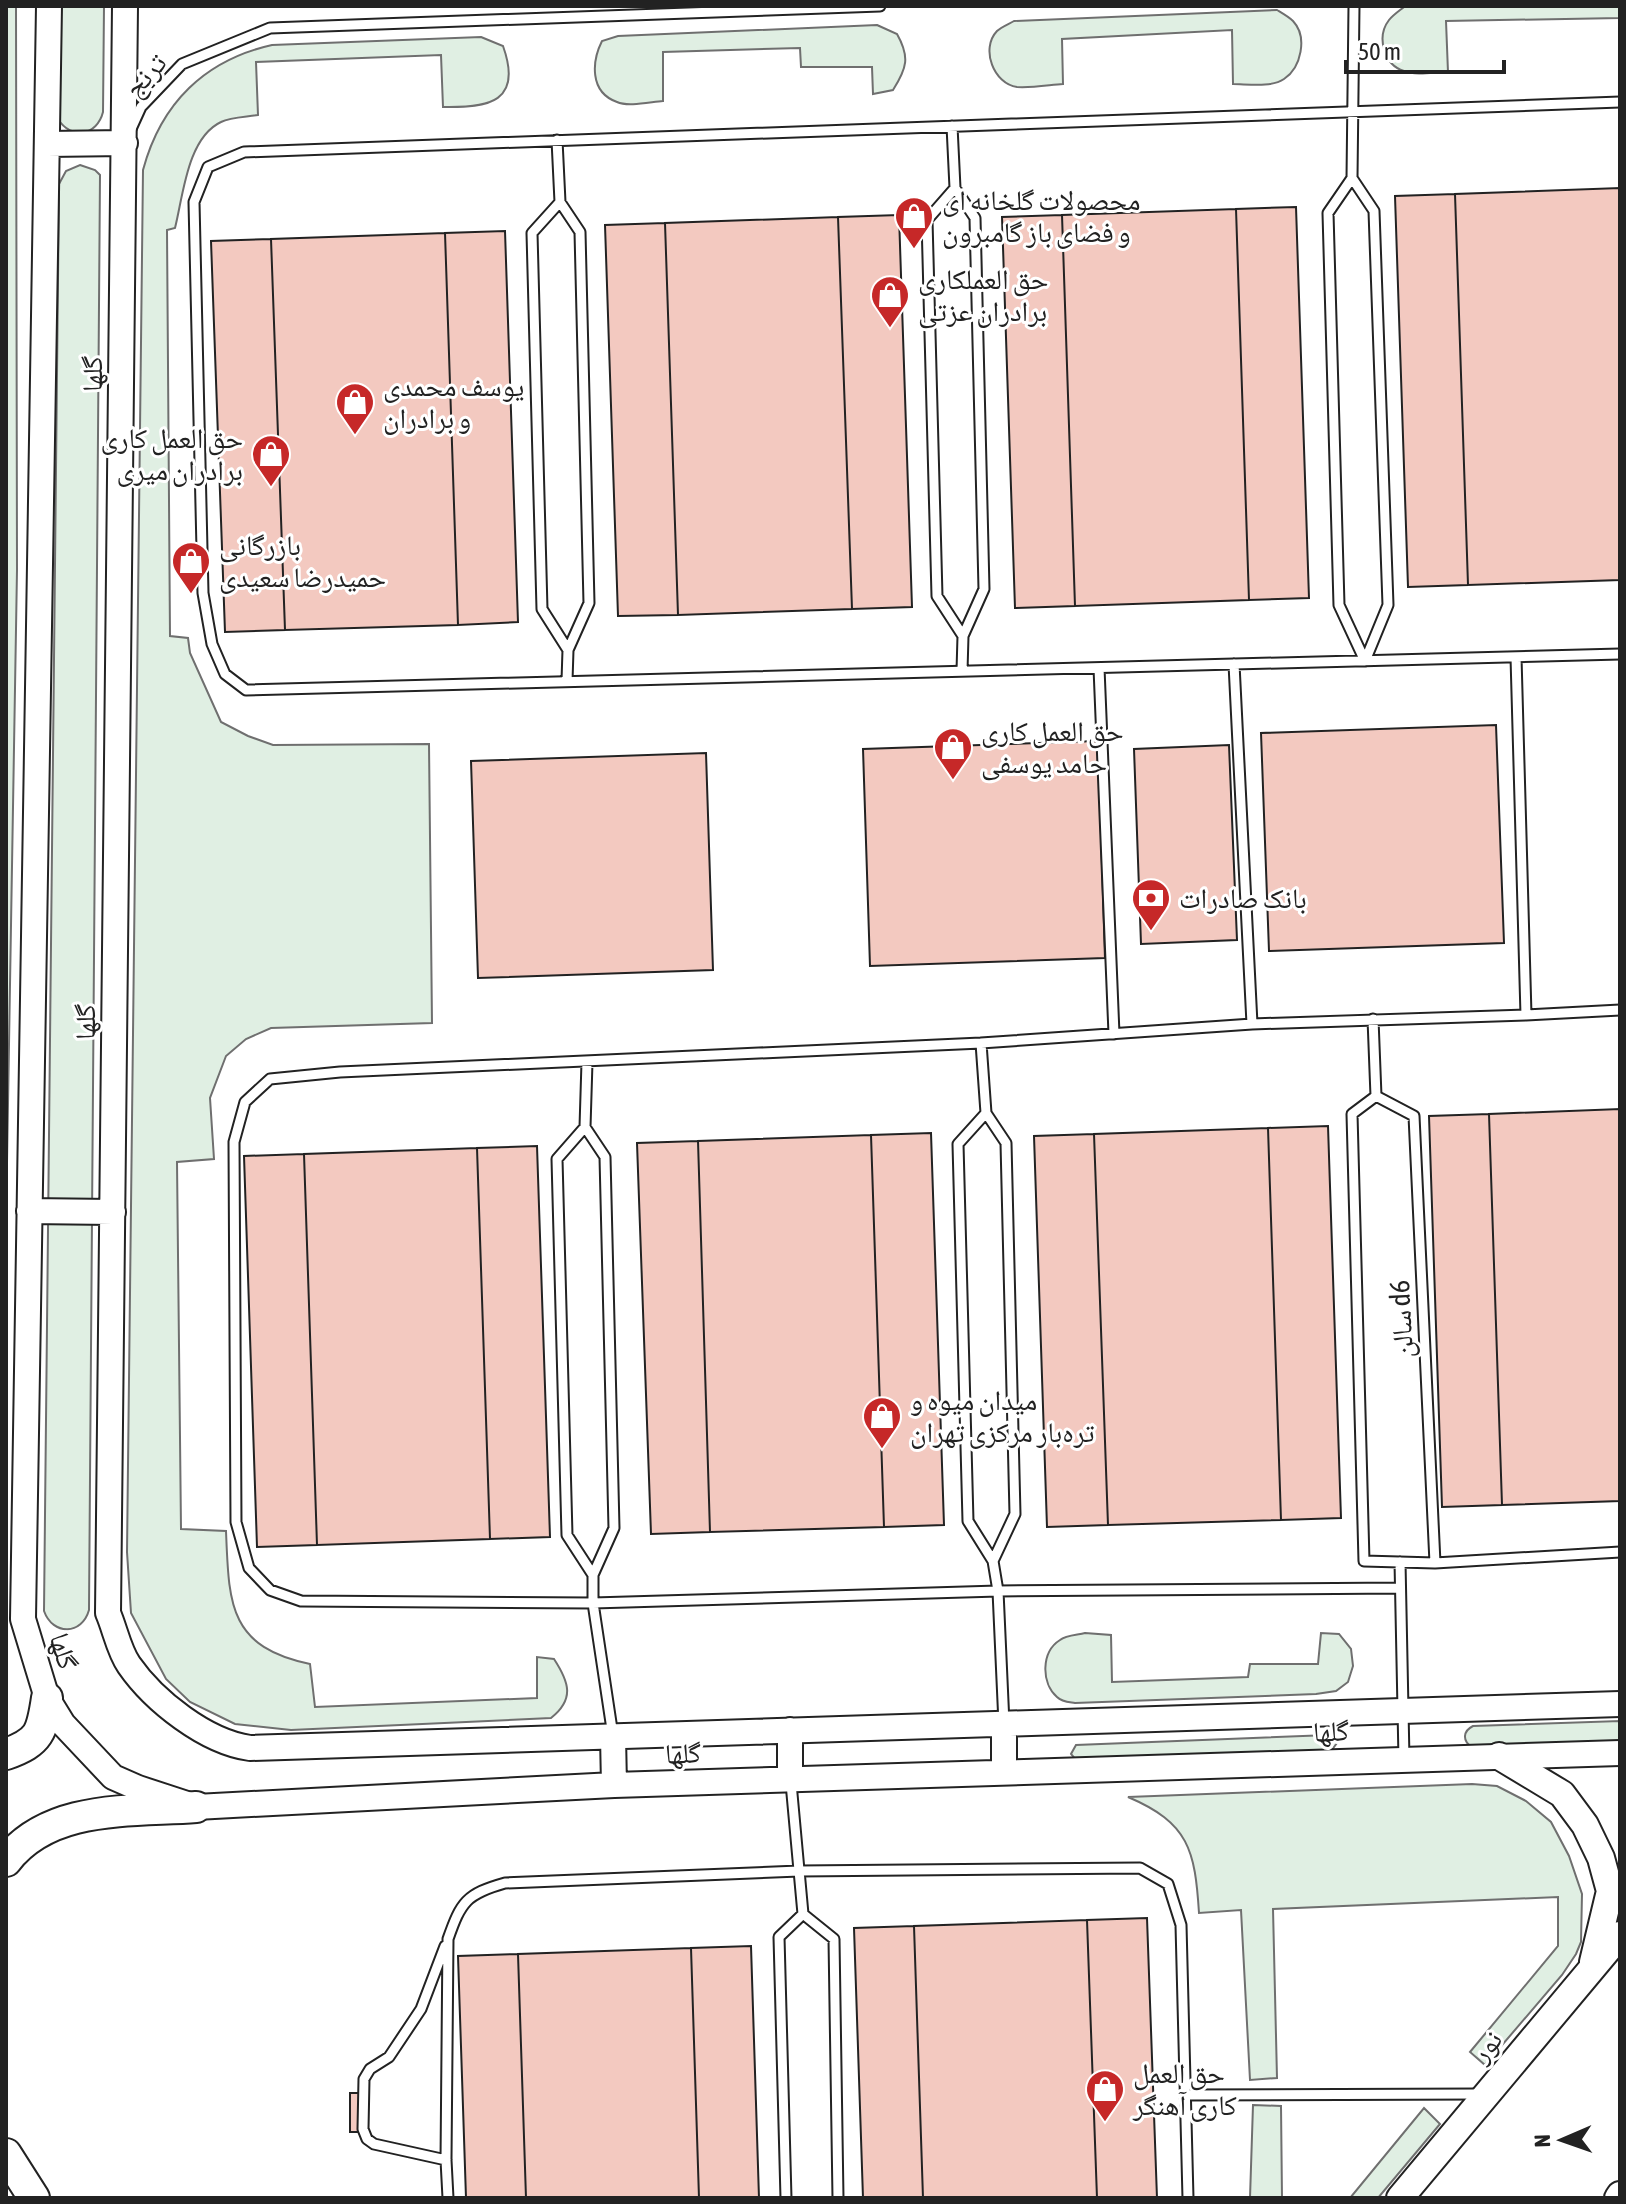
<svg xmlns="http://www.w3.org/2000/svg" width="1626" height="2204" font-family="'Asap Condensed','Noto Naskh Arabic',sans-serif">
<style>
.green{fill:#e0efe3;stroke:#6f6f6f;stroke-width:2}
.building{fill:#f3c9c0;stroke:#222;stroke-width:2}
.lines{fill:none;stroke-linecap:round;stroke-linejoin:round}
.service-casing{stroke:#222;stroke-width:13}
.tertiary-casing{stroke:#222;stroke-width:28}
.secondary-casing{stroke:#222;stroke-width:30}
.primary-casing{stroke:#222;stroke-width:34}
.service{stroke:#fff;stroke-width:9}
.tertiary{stroke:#fff;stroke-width:24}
.secondary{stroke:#fff;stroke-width:26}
.primary{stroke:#fff;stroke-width:30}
.labels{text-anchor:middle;stroke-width:6;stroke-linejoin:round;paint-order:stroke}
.street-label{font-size:28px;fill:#222;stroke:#fff}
.poi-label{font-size:28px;fill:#222;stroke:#fff;text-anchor:start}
</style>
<rect width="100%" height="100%" fill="#fff"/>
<path class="green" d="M6,6H16L17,570L6,1222Z
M59,6H104L103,112C97,136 71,140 58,119Z
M1620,6V18L1446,21L1448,72C1434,72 1417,76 1404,71C1384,65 1376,37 1389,20C1393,15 1399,11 1404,7Z
M1277,10C1282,13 1289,17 1293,21C1308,37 1301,68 1284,79C1271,88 1247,84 1233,84L1232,30L1062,39L1063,84C1049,85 1032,88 1017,87C994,84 980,49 997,31C1001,27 1009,24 1014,21Z
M877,25L897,34C910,57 907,68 893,90L873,94L872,67H801L800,48L663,52V101C650,102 628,107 617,102C589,92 592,61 602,41L618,36Z
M481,37L503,46C523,102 489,108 443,107L441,55L256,62L258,115C247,117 231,117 221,122C187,138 183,197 175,228L167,230L170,636L188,638L190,653L221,722L248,736L273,745L429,744L432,1023L271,1028L246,1039L226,1056L210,1098L214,1159L177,1162L181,1529L226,1531C229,1603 228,1647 310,1664L315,1707L537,1698V1657L554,1659C569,1682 575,1699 551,1718L291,1730L235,1724L190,1702L166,1679L131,1613L127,1552L143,170C161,103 205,60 272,45Z
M80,165L95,170L100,175L89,1610C82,1635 53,1636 44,1611L59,184L66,171Z
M1085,1633L1111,1635L1112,1682L1248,1677L1250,1664H1318L1321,1633L1339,1634L1351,1649L1353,1666L1348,1682L1336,1691L1316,1694L1075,1703C1069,1702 1062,1702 1057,1697C1041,1683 1041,1652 1060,1640C1066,1635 1077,1635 1085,1633Z
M1620,1721V1742L1472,1747C1462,1741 1463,1731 1473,1726Z
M1329,1735L1334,1737L1337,1743L1331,1751L1076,1760L1071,1754L1076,1745Z
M1472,1784L1497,1786L1526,1801L1551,1822L1569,1856L1582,1894L1581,1942L1576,1954L1562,1975L1485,2065L1470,2052L1558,1946V1897L1273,1909L1277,2078L1250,2080L1241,1910L1199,1913C1195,1850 1189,1823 1128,1797Z
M1253,2105L1281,2106L1282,2198H1250Z
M1424,2108L1440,2124L1378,2198H1350Z"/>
<path class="building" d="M1620,188V580L1468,585L1455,194Z
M1455,194L1468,585L1408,587L1395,196Z
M1296,207L1309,598L1249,600L1236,209Z
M1236,209L1249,600L1075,606L1062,215Z
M899,215L912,607L852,609L838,217Z
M1062,215L1075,606L1015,608L1002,217Z
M838,217L852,609L678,615L665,223Z
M665,223L678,615L618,616L605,225Z
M505,231L518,622L458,625L445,233Z
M445,233L458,625L285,630L271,239Z
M271,239L285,630L225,632L211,241Z
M1496,725L1504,943L1269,951L1261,733Z
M1098,741L1105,958L870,966L863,749Z
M1229,745L1237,940L1141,944L1134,749Z
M706,753L713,970L478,978L471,761Z
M1620,1109V1501L1502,1505L1489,1114Z
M1489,1114L1502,1505L1442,1507L1429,1116Z
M1328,1126L1341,1518L1281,1520L1268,1128Z
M1268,1128L1281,1520L1108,1525L1094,1134Z
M931,1133L944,1525L884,1527L871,1135Z
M1094,1134L1108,1525L1047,1527L1034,1136Z
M871,1135L884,1527L710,1532L698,1141Z
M698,1141L710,1532L651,1534L637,1143Z
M537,1146L550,1537L490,1539L477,1148Z
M477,1148L490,1539L317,1545L304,1154Z
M304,1154L317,1545L257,1547L244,1156Z
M1147,1918L1157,2198H1097L1087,1920Z
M1087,1920L1097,2198H923L914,1926Z
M914,1926L923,2198H863L854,1928Z
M751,1946L759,2198H699L691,1948Z
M691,1948L699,2198H526L518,1954Z
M518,1954L526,2198H466L458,1956Z
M350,2093H361V2132H350Z"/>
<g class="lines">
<defs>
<path id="service" d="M1620,102L244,152L208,167L194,202L203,593L212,644L225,674L246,690L1620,654
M952,126L955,188L975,218L984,589L963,636L937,596L927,220L955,188
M131,129L141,107L182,64L270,28L880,6
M557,140L560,202L580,232L589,603L568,650L542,609L532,233L560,202
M1352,178L1328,213L1339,605L1365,661L1388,605L1374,211L1352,178L1354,6
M1234,664L1252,1024
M1099,668L1114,1034
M962,671L963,636
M567,681L568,650
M1526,1015L1620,1010
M1373,1019L1376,1096
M981,1043L986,1113L1006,1143L1015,1514L993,1561L968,1521L958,1144L986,1113
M1376,1096L1352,1114L1364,1561L1435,1563L1620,1552
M1376,1096L1414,1116L1435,1563
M585,1127L557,1159L567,1535L593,1575L614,1528L605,1157L585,1127L587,1062
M993,1561L998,1591L1004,1724
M1400,1562L1404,1759
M593,1575V1603L998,1591L1400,1588
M613,1736L593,1603L301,1601L270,1590L249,1568L236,1522L234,1142L245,1102L270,1079L340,1072L981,1043L1252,1024L1526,1015L1516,657
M791,1783L803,1914L834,1939L838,2198
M445,1946L421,2009L389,2057L370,2069L364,2079L363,2129L367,2139L374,2144L446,2160
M1185,2095L1480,2094
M448,2198L446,2160L448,1939C461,1902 466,1894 505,1883L799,1871L1140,1868L1168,1884L1181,1925L1188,2198
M786,2198L779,1937L803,1914"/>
<path id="tertiary" d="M49,6L23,1619L47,1698L63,1724L113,1777L138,1788L196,1807L614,1785L1620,1753
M125,6L108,1613C115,1629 119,1651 129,1665C154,1701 206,1742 250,1748L1620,1704
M47,144L125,143
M29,1211L113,1212
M1004,1724V1772
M613,1736L614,1785
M790,1779V1730"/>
<path id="secondary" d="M1499,1756L1562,1794L1585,1825L1601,1858L1610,1891L1593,1962
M1400,2198L1620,1935
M1618,2198L1620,2195"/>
<path id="primary" d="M6,1754C40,1742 42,1732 47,1698
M6,1861C50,1804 131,1812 196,1807
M6,2154L34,2198"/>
</defs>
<use href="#service" class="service-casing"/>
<use href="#tertiary" class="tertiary-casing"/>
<use href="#secondary" class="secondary-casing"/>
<use href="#primary" class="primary-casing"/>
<use href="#service" class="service"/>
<use href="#tertiary" class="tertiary"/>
<use href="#secondary" class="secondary"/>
<use href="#primary" class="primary"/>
</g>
<defs>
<symbol id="shop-pin" viewBox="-11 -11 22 30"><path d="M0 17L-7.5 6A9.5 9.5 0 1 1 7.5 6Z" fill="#c62828" stroke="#fff"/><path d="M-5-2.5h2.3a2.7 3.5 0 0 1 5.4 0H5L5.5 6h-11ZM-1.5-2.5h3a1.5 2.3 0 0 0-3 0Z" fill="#fff"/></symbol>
<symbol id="bank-pin" viewBox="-11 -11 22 30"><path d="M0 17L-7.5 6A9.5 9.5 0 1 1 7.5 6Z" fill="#c62828" stroke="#fff"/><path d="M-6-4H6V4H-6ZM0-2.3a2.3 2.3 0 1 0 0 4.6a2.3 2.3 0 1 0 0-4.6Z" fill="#fff"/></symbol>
</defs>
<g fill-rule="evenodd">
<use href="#shop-pin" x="892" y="194" width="44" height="60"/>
<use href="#shop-pin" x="868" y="273" width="44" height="60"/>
<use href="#shop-pin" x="333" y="380" width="44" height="60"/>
<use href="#shop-pin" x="249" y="432" width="44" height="60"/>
<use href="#shop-pin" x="169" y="539" width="44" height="60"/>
<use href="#shop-pin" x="931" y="725" width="44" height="60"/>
<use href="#bank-pin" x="1129" y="876" width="44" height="60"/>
<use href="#shop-pin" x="860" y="1394" width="44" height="60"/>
<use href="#shop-pin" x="1083" y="2067" width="44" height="60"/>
</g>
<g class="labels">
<g class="street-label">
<text transform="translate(145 75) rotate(-48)" y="10">ترنج</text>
<text transform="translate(92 374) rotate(-89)" y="10">گلها</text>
<text transform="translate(85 1022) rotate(-89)" y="10">گلها</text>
<text transform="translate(1401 1319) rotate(-93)" y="10">سالن d6</text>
<text transform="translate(64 1651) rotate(73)" y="10">گلها</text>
<text transform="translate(1331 1731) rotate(-2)" y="10">گلها</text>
<text transform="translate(683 1753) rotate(-2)" y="10">گلها</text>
<text transform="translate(1486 2046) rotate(-50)" y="10">نور</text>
</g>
<g class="poi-label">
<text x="942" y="210">محصولات گلخانه ای<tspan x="942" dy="32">و فضای باز گامبرون</tspan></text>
<text x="918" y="289">حق العملکاری<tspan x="918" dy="32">برادران عزتی</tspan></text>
<text x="383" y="396">یوسف محمدی<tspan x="383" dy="32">و برادران</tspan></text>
<text x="243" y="448" text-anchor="end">حق العمل کاری<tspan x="243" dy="32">برادران میری</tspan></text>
<text x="219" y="555">بازرگانی<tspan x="219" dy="32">حمیدرضا سعیدی</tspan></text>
<text x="981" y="741">حق العمل کاری<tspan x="981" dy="32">حامد یوسفی</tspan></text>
<text x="1179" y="908">بانک صادرات</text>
<text x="910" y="1410">میدان میوه و<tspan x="910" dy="32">تره‌بار مرکزی تهران</tspan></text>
<text x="1133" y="2083">حق العمل<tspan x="1133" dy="32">کاری آهنگر</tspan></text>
</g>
</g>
<rect width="1626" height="2204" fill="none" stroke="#222222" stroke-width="16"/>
<g transform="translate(1562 2140) rotate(268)" stroke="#ffffff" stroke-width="6" paint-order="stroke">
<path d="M0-6L14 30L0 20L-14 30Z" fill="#222222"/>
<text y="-12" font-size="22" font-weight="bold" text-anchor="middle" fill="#222222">N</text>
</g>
<path d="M1346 60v12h158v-12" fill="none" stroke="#222222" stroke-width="4"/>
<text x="1358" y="60" font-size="24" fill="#222222" stroke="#ffffff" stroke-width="6" paint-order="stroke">50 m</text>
</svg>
